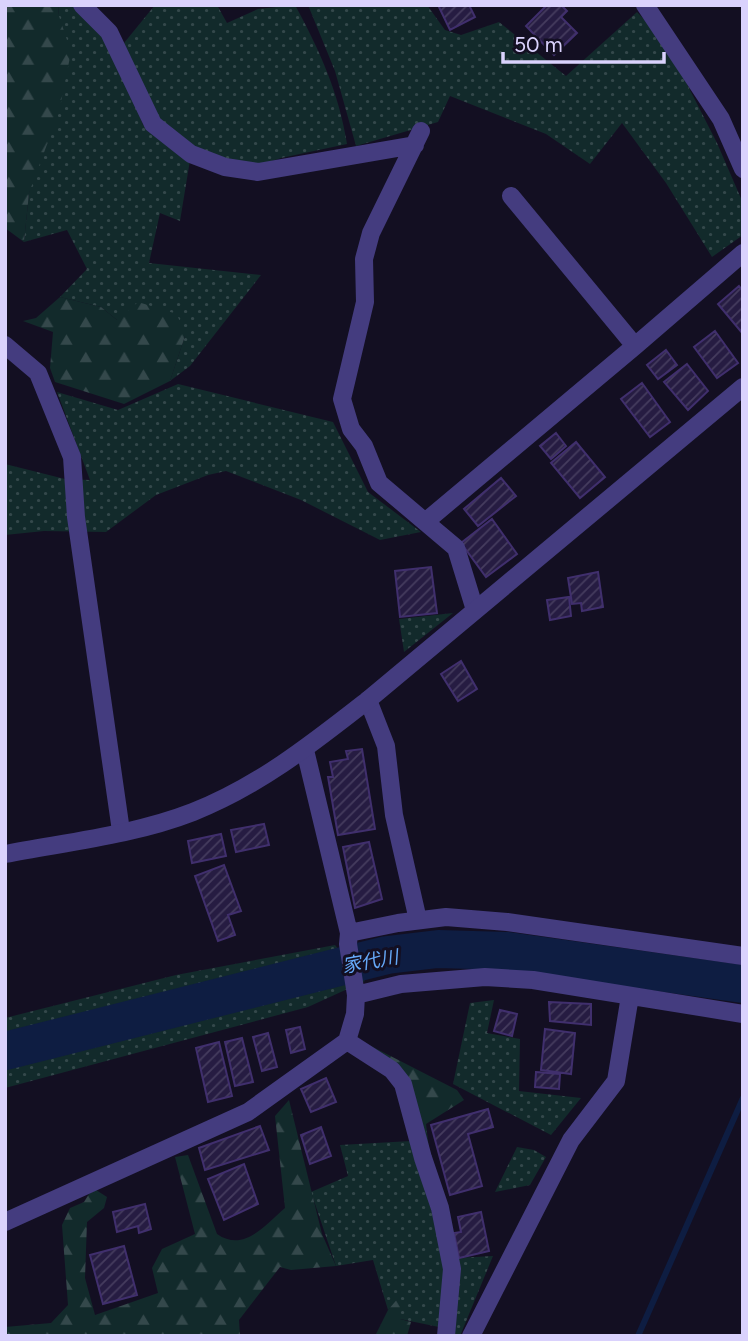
<svg xmlns="http://www.w3.org/2000/svg" width="748" height="1341" font-family="Figtree,'Noto Sans JP',sans-serif">
<style>
.grass{fill:url(#grass-dots)}
.forest{fill:url(#forest-firs)}
.lines{fill:none;stroke-linecap:round;stroke-linejoin:round}
.stream{stroke:#0e1d42;stroke-width:6}
.river{stroke:#0e1d42;stroke-width:38}
.building{fill:url(#building-hatch);stroke:#402f6d;stroke-width:2}
.minor{stroke:#443c7f;stroke-width:18}
.tertiary{stroke:#443c7f;stroke-width:18}
.labels{text-anchor:middle;stroke-width:6;stroke-linejoin:round;paint-order:stroke}
.water-label{font-size:19px;font-style:italic;fill:#65a8f8;stroke:#130f22}
</style>
<defs>
<pattern id="grass-dots" width="8" height="8" patternUnits="userSpaceOnUse" patternTransform="scale(1.75)"><rect width="8" height="8" fill="#122a2b"/><path d="M2 2h.1M6 6h.1" fill="none" stroke="#34484b" stroke-width="1.8" stroke-linecap="round"/></pattern>
<pattern id="forest-firs" width="22" height="20" patternUnits="userSpaceOnUse" patternTransform="scale(1.75)"><rect width="22" height="20" fill="#122a2b"/><path d="M5 1l3.5 6h-7zM16 11l3.5 6h-7z" fill="#34484b"/></pattern>
<pattern id="building-hatch" width="6" height="6" patternUnits="userSpaceOnUse" patternTransform="scale(1.75)"><rect width="6" height="6" fill="#261c42"/><path d="M-1 1l2-2M0 6l6-6M5 7l2-2" fill="none" stroke="#453c5e"/></pattern>
</defs>
<rect width="100%" height="100%" fill="#130f22"/>
<path class="grass" d="M58,5H89L109,32L143,125L191,154L180,221L160,213L149,263L261,275L190,366L170,381L185,336L117,320L101,307L60,297L87,269L67,230L24,242L29,193L59,16Z
M155,5H217L227,23L258,9L295,5C320,51 339,93 347,144L281,158L245,170L194,150L156,119L124,43Z
M308,5H427L445,30L461,35L499,22L566,76L637,12L665,41L717,143L743,203V235L712,257L666,183L622,123L590,164L546,134L450,96L438,122L356,146L335,71Z
M178,384L333,422L368,492L421,532L380,540L301,500L226,471L208,475L156,495L106,532L44,531L5,535V464L65,479L90,480L57,392L118,410Z
M453,613L404,652L399,619Z
M335,945L365,981L308,1007L5,1088V1018L176,975Z
M494,1000L487,1033L520,1039L519,1091L581,1098L551,1135L453,1084L470,1003Z
M411,1141L446,1258L439,1327L400,1319V1297L388,1310L373,1260L336,1266L311,1192L348,1176L340,1145Z
M517,1147L534,1150L546,1157L530,1185L495,1192Z
M493,1256L460,1336H452L456,1258Z"/>
<path class="forest" d="M5,5H58L59,16L71,52L59,112L29,193L24,242L5,228Z
M60,297L101,307L117,320L138,302L177,314L185,336L170,381L124,404L55,382L50,368L53,332L23,321L36,318Z
M369,1045L457,1090L464,1100L426,1124L430,1157L403,1073Z
M289,1100L322,1234L336,1266L291,1270L280,1267L239,1320L240,1336H5V1327L51,1323L68,1305L62,1225L70,1208L84,1202L89,1194L96,1190L107,1197L104,1208L87,1222L85,1278L95,1315L158,1293L152,1268L162,1249L195,1234L175,1157L188,1155L217,1234C244,1253 265,1225 285,1208L275,1116Z
M400,1296V1319L411,1322L407,1336H375L388,1310Z"/>
<g class="lines">
<path class="stream" d="M638,1336L743,1098"/>
<path class="river" d="M5,1051L331,969L387,955L438,949L508,951L743,984"/>
</g>
<path class="building" d="M438,5H469L475,17L450,30Z
M547,5H561L567,11L561,17L577,33L554,55L526,26Z
M739,286L743,291V334L718,304Z
M715,331L738,363L717,378L694,347Z
M666,350L677,365L658,379L647,365Z
M687,364L708,391L688,410L664,382Z
M642,383L670,422L650,437L621,399Z
M556,433L566,446L551,459L540,446Z
M576,442L605,477L580,498L551,463Z
M501,478L516,496L478,526L464,509Z
M492,519L517,554L486,577L461,543Z
M431,567L437,613L400,617L395,571Z
M598,572L603,607L582,611L581,603L572,604L568,578Z
M569,597L571,616L550,620L547,600Z
M461,661L477,689L458,701L441,674Z
M362,749L375,829L338,835L328,777H333L330,762L348,759L346,751Z
M264,824L269,845L236,852L231,830Z
M221,834L226,856L192,863L188,841Z
M369,842L382,899L355,908L343,847Z
M224,865L241,911L228,915L235,935L218,941L195,876Z
M549,1002L591,1004V1025L550,1021Z
M500,1010L517,1014L512,1036L494,1031Z
M300,1027L305,1049L291,1053L286,1030Z
M545,1029L575,1033L571,1074L541,1070Z
M268,1033L277,1067L262,1071L253,1037Z
M242,1038L253,1082L235,1086L225,1042Z
M219,1042L232,1096L208,1102L196,1048Z
M536,1072L560,1074L559,1089L535,1087Z
M326,1078L336,1102L311,1112L301,1089Z
M488,1109L493,1127L468,1134L482,1186L450,1195L431,1125Z
M260,1126L269,1150L205,1170L199,1148Z
M321,1127L331,1156L310,1164L301,1135Z
M244,1164L258,1204L224,1220L208,1179Z
M145,1204L151,1229L139,1233L138,1226L117,1232L113,1212Z
M481,1212L489,1251L459,1258L454,1233L461,1232L458,1217Z
M124,1246L137,1295L103,1304L90,1255Z"/>
<g class="lines">
<path class="minor" d="M82,5L109,32L153,124L191,154L225,167L258,172L415,145
M645,5L721,119L743,169
M421,131L371,233L364,259L365,302L342,399L351,429L364,446L379,483L456,548L475,610
M511,196L635,346
M5,345L38,373L72,457L76,517L121,831
M425,522L635,346L743,253
M368,700L386,746L394,815L418,920
M349,933L398,923L446,917L507,922L743,956
M356,995L401,984L485,977L533,980L743,1014
M347,1041L392,1070L403,1084L423,1158L440,1208L452,1269L446,1336
M5,1222L248,1112L347,1041L355,1014L356,995L348,944L349,933L305,750
M471,1336L571,1140L616,1081L630,996"/>
<path class="tertiary" d="M5,854C67,842 134,835 193,812C259,786 313,743 368,700L743,387"/>
</g>
<g class="labels">
<g class="water-label">
<text transform="translate(370 961) rotate(-10)" y="7">家代川</text>
</g>
</g>
<rect width="748" height="1341" fill="none" stroke="#dad2fd" stroke-width="14"/>
<path d="M503 52v10h161v-10" fill="none" stroke="#dad2fd" stroke-width="3.5"/>
<text x="514" y="52" font-size="21" fill="#dad2fd" stroke="#130f22" stroke-width="5" paint-order="stroke">50 m</text>
</svg>
